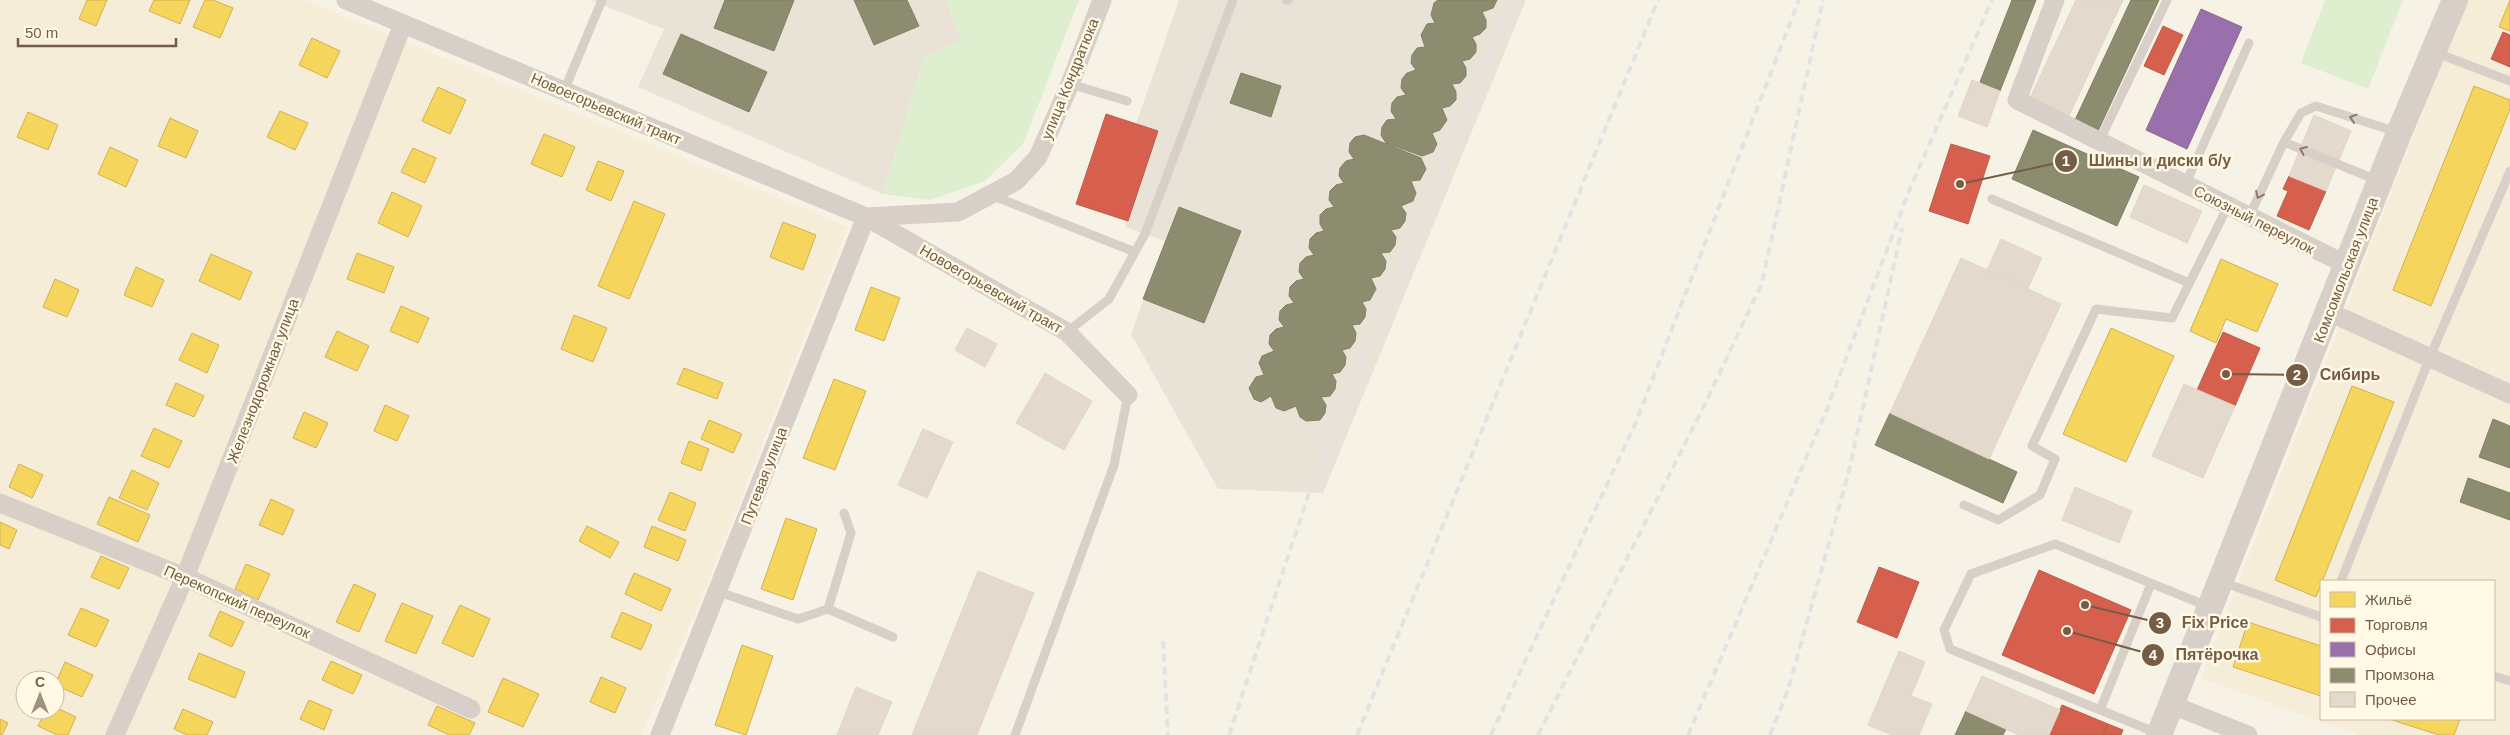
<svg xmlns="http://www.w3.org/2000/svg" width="2510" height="735" font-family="Arial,sans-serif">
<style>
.residential{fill:#f6edd8;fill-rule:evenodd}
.industrial{fill:#e9e2d7}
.green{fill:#deefcf}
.homes{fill:#f6d55c;stroke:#cfb155}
.shops{fill:#d6604d;stroke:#b95f4b}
.offices{fill:#9970ab;stroke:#8e6a8c}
.industry{fill:#8c8c6e;stroke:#857e62}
.building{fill:#e3dacd;stroke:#e0d6c8}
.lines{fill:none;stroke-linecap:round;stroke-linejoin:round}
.service{stroke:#d8d0c8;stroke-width:9}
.minor{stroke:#d8d0c8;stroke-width:19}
.secondary{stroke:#d8d0c8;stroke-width:26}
.rail{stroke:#e4e1e3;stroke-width:4;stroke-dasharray:8 5;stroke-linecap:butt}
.oneway{stroke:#8e7a66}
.labels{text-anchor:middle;stroke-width:5;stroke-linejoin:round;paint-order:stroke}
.street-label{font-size:15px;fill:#755d45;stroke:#fff9e6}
.leader{fill:none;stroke:#755d45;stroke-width:2}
.callout-dot{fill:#755d45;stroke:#fff9e6;stroke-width:2}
.mark-label{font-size:15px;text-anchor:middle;font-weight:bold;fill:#fff}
.callout-label{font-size:16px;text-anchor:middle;font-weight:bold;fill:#755d45;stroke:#fff9e6;stroke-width:5;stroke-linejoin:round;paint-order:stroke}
</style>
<rect width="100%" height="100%" fill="#f7f2e6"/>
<path class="residential" d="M0,0H306L848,227L702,597L641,735H0ZM25,680H55V710H25Z
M2467,0H2510V735H2358L2201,678ZM2321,581H2494V719H2321Z"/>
<path class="industrial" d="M589,0H946L961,40L924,58L883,194L638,87L664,29Z
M1179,0H1526L1323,493L1218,489L1131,334L1165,241L1125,227L1158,131L1136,124Z"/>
<path class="green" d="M946,0H1079L1023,144L985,181L930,200L883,194L924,58L961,40Z
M2325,0H2403L2368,89L2301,63Z"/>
<path class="homes" d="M87,0H107L96,26L79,19Z
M154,0H190L180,24L149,11Z
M205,0H213L233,8L220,38L193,27Z
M2510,0V31L2499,27Z
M312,38L340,51L327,78L299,65Z
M2474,86L2510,100V109L2431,306L2393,290Z
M438,87L466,100L450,134L422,121Z
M280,111L308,123L295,150L267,137Z
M28,112L58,125L48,150L17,137Z
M170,118L198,131L186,158L158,146Z
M544,134L575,147L562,177L531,164Z
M110,147L138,160L126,187L98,174Z
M413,148L436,158L425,183L401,172Z
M598,161L624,171L611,201L586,190Z
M392,192L422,206L408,237L378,223Z
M634,201L665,214L629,299L598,286Z
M783,222L816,235L803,270L770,257Z
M357,253L394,267L384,293L347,279Z
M211,254L252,272L240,300L199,281Z
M2221,259L2278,284L2257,332L2226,319L2216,343L2190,331Z
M136,267L164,280L152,307L124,295Z
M55,279L79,290L67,317L43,307Z
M871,287L900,298L884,341L855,330Z
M401,306L429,318L418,343L390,331Z
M574,315L607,328L593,362L561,349Z
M2111,328L2174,356L2126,462L2063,434Z
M337,331L369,346L357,371L325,357Z
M192,333L219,345L207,373L179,360Z
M684,368L723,383L717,399L677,384Z
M834,379L866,391L835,470L803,458Z
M176,383L204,396L194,417L166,405Z
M2352,386L2394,402L2316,597L2275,580Z
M385,405L409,416L397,441L374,431Z
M304,412L328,423L316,448L293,438Z
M709,420L742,434L733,453L701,439Z
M154,428L182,441L169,468L141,456Z
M689,441L709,449L701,471L681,463Z
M19,464L43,475L32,498L9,487Z
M132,470L159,483L147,510L119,498Z
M670,492L696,503L685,531L658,520Z
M109,497L150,515L138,542L97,524Z
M271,499L294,510L283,535L259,525Z
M786,518L817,529L793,600L761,589Z
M0,522L17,530L9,549L0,545Z
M587,526L619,542L610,558L579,541Z
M652,526L686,540L678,561L644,547Z
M101,556L129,568L119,589L91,577Z
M246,564L270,574L258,600L235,589Z
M634,573L671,589L661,611L625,594Z
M354,584L376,594L359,632L336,622Z
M402,603L433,616L416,654L385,641Z
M460,605L490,619L473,657L442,643Z
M81,608L109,620L96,647L68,635Z
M220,611L244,622L232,647L209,636Z
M622,612L652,625L641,650L611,637Z
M2248,622L2321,646V696L2233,667Z
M742,645L773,656L746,735L715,725Z
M199,653L245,672L235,698L188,679Z
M331,661L362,675L353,694L322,680Z
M65,662L93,675L82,697L55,685Z
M601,677L626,688L615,713L590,702Z
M503,678L539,694L523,727L488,712Z
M309,700L332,710L324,730L300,719Z
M437,706L475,723L469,735H449L428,725Z
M55,707L76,717L68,735H57L38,726L46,710H55Z
M183,709L213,722L207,735H187L174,729Z
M0,719L8,723L2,735H0Z
M2389,719H2460L2454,735H2439Z"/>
<path class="shops" d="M2163,26L2183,35L2164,75L2144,66Z
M2503,32L2510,35V67L2491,59Z
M1106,114L1158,131L1128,221L1076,204Z
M1951,144L1990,156L1968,224L1929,211Z
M2289,176L2326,191L2309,230L2277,216L2288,191L2283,189Z
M2223,332L2260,348L2235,406L2197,390Z
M1879,567L1919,582L1897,638L1857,622Z
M2039,570L2131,610L2094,694L2002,655Z
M2062,705L2108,724L2103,735H2049Z
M2108,724L2123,730L2121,735H2103Z"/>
<path class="offices" d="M2201,9L2242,27L2187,149L2146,130Z"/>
<path class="industry" d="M725,0H794L774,51L714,28Z
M854,0H907L919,26L874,45Z
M1497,0L1493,8L1482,12L1486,20V28L1480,34L1472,37L1476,44V52L1470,59L1462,61L1466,68V76L1460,83L1452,84L1456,92V100L1450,106L1442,108L1447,120L1440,130L1432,133L1437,144L1433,152L1422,156L1386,143L1381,135L1382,127L1387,120L1396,119L1391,111L1392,103L1397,97L1406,95L1401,88L1402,79L1407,73L1416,70L1411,63L1412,55L1417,48L1425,47L1421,35L1427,24L1435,23L1431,15L1434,3L1438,0Z
M2012,0H2036L2000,91L1980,82Z
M2131,0H2159L2098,131L2075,120Z
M681,34L767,72L749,112L663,74Z
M1241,73L1281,86L1271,117L1230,103Z
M2033,130L2139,177L2117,226L2012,179Z
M1364,135L1421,158L1426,169L1420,180L1411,181L1416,193L1413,201L1401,206L1406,213L1405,221L1400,228L1391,230L1396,237L1395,245L1390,252L1381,253L1386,261L1385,269L1380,276L1371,278L1376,289L1370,300L1362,302L1366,309L1365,317L1360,324L1352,325L1356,333L1355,341L1350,348L1342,350L1346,357L1345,365L1340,372L1332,374L1336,381L1335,389L1330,396L1321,397L1326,405L1325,413L1320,420L1306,421L1300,417L1296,406L1284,411L1276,408L1271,396L1261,402L1254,399L1249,388L1256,377L1264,375L1259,363L1262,356L1274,351L1269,344L1270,335L1276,329L1284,327L1279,320L1280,311L1286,305L1294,303L1289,296L1290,287L1296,281L1304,279L1299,272L1300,263L1306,257L1314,255L1309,248L1310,239L1316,233L1324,231L1320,224V215L1326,209L1334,207L1329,200L1330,191L1336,185L1344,183L1339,176L1340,168L1346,161L1354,159L1349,152L1350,143L1355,137Z
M1179,207L1241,231L1204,323L1143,299Z
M1890,413L2017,472L2003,503L1875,445Z
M2493,419L2510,426V468L2479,457Z
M2468,478L2510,493V520L2460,502Z
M1966,711L2006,729L2003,735H1955Z"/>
<path class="building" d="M2076,0H2123L2068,118L2029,100Z
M1972,80L2000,91L1987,127L1958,116Z
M2314,115L2351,131L2326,191L2289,176Z
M2144,185L2202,211L2187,243L2130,217Z
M2001,239L2042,258L2028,288L1987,270Z
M1961,258L2061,304L1989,459L1890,413Z
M967,328L997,344L985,367L955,350Z
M1045,373L1092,401L1064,450L1016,423Z
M2184,384L2235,406L2203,478L2152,456Z
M923,429L953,442L927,498L898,485Z
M2075,487L2132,511L2119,543L2062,520Z
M978,571L1034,593L977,735H912Z
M1899,651L1925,662L1911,696L1932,704L1919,735H1892L1868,725Z
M1982,676L2060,710L2049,735H2019L1966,711Z
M856,687L892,702L878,735H837Z"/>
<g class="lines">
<path class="service" d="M1286,0H1288
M2434,52L2510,81
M1070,84L1127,101
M564,91L602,0
M2099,142L2167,0
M2284,142L2379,181
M2185,185L2249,43
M991,195L1135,252
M1992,199L2189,283
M2249,217L2284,142L2301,113L2316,106L2397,132
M1067,332L1109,299L1145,234L1233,0
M1964,505L1998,520L2040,495L2055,459L2032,446L2096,309L2172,318L2228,206
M2341,581L2430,357L2510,171
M2222,582L2321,617
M719,592L798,619L828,609L893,637
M828,609L851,533L844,513
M2494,676L2510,681
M2100,710L2151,584
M2157,733L1950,649L1944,630L1971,574L2055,544L2207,606
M1015,735L1114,465L1128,395"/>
<path class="minor" d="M346,0L866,217L958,212L1016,181L1038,157L1070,84L1102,0
M2055,0L2017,100L2347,265
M2329,312L2510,394
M0,503L185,577L471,709
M2172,705L2248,735
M115,735L185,577L403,24
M660,735L866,217L1067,332L1128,395"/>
<path class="secondary" d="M2159,735L2399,133L2455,0"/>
<path class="rail" d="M1163,641L1168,735
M1229,735L1309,493L1512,0
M1357,735L1658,0
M1491,735L1636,422L1799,0
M1538,735L1703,408L1762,283L1823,0
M1688,735L1827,409L1909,191L1992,0
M1770,735L1788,690L1849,471L1902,228"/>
</g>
<defs><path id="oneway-chevron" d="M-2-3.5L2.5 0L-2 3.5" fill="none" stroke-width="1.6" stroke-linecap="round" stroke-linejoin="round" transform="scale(1.25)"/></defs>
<g class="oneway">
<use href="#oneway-chevron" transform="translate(2353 118) rotate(-162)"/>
<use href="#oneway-chevron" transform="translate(2303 150) rotate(-157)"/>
<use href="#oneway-chevron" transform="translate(2259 195) rotate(115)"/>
</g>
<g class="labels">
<g class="street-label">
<text transform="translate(1070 79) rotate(-68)" y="5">улица Кондратюка</text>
<text transform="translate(606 109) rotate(23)" y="5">Новоегорьевский тракт</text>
<text transform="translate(2254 220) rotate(27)" y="5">Союзный переулок</text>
<text transform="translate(2346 270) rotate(-69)" y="5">Комсомольская улица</text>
<text transform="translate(991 289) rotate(30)" y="5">Новоегорьевский тракт</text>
<text transform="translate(263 381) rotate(-69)" y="5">Железнодорожная улица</text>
<text transform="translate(764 476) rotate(-69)" y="5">Путевая улица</text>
<text transform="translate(237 602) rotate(24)" y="5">Перекопский переулок</text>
</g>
</g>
<path class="leader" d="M1960 184L2066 161M2226 374L2297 375M2085 605L2160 623M2067 631L2153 655"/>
<g class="callout-dot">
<circle cx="1960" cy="184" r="5"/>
<circle cx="2226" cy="374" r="5"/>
<circle cx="2085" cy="605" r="5"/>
<circle cx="2067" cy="631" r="5"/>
<circle cx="2066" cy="161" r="12"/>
<circle cx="2297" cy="375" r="12"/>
<circle cx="2160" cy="623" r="12"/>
<circle cx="2153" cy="655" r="12"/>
</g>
<g class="mark-label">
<text x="2066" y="166">1</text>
<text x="2297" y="380">2</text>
<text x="2160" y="628">3</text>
<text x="2153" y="660">4</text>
</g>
<g class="callout-label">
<text x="2160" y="166">Шины и диски б/у</text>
<text x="2350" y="380">Сибирь</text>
<text x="2215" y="628">Fix Price</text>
<text x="2217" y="660">Пятёрочка</text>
</g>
<rect x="2320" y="580" width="175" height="140" fill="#fff9e6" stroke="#c8bba6"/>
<rect x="2330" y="592" width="25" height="15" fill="#f6d55c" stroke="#c8bba6"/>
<text x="2365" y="605" font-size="15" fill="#755d45">Жильё</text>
<rect x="2330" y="618" width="25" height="15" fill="#d6604d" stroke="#c8bba6"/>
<text x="2365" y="630" font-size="15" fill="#755d45">Торговля</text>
<rect x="2330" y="642" width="25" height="15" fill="#9970ab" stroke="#c8bba6"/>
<text x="2365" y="655" font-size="15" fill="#755d45">Офисы</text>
<rect x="2330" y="668" width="25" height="15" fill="#8c8c6e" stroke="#c8bba6"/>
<text x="2365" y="680" font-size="15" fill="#755d45">Промзона</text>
<rect x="2330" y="692" width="25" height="15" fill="#e3dacd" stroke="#c8bba6"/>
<text x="2365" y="705" font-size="15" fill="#755d45">Прочее</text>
<g transform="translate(40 695)"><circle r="24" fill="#fff9e6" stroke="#c8bba6"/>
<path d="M0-4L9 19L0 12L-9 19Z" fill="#a2917d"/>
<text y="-8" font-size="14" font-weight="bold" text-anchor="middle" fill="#755d45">С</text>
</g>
<path d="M18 38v8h158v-8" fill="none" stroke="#755d45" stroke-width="2.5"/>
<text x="25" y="38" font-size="15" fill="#755d45" stroke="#fff9e6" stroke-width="4" paint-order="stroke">50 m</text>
</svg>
